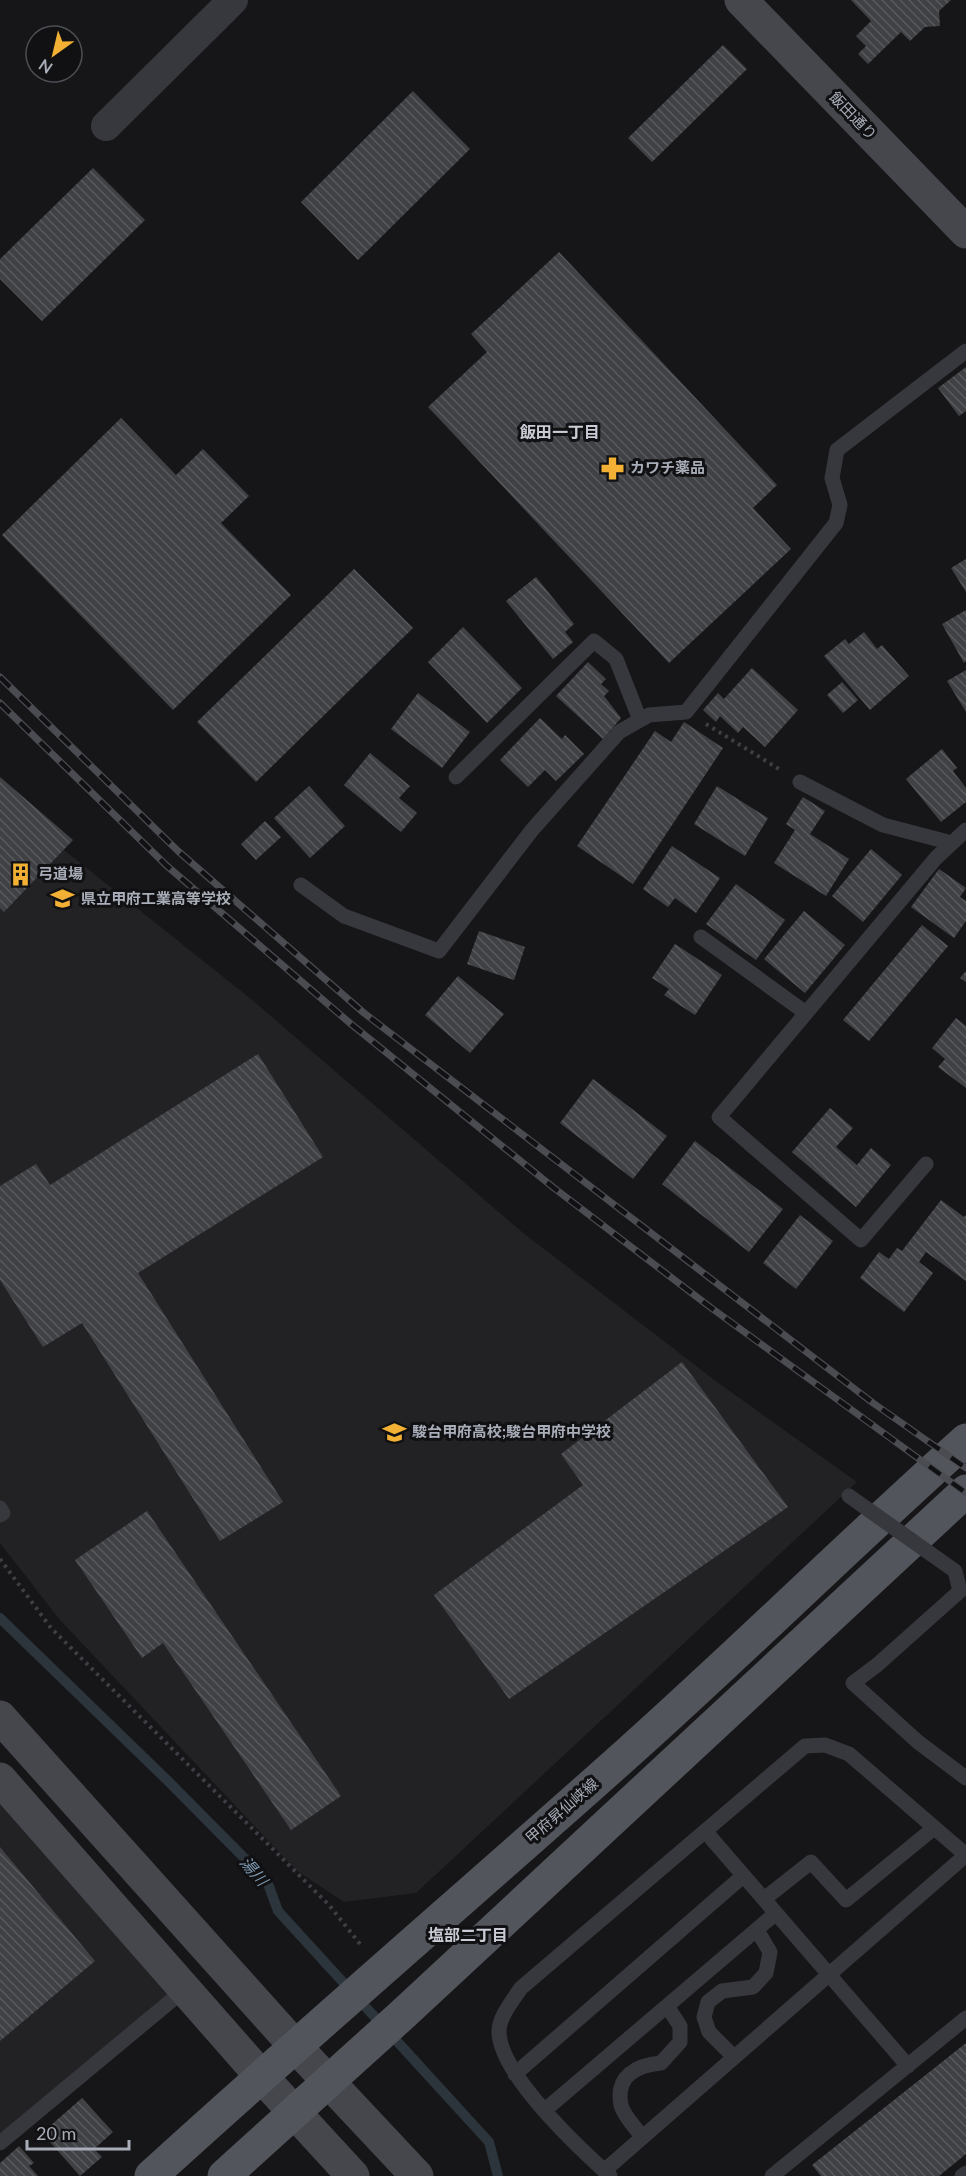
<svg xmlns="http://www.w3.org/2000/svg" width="966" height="2176" font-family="Lato,'Noto Sans JP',sans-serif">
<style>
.built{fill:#222225}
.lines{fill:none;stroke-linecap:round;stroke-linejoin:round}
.stream{stroke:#2c353c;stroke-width:10}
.building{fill:url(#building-back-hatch)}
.path{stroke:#3d3f44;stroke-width:4;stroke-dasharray:3 4.5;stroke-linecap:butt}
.lane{stroke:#37383d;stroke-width:15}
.street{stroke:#37383d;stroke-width:30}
.secondary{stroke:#45474d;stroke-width:33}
.primary{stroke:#53555c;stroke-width:33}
.rail-casing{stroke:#4a4c52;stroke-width:7}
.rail{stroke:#111113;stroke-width:4.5;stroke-dasharray:14;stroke-linecap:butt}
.lane-bridge{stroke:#37383d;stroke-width:15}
.labels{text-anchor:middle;stroke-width:6;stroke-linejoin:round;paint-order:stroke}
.street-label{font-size:15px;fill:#a8adb8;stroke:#111113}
.poi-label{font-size:15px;font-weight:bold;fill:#a8adb8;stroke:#111113;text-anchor:start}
.neighbourhood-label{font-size:16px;font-weight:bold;fill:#c9ccd4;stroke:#111113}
.water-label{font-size:16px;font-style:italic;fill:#7f9bb3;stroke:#111113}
</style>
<defs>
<pattern id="building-back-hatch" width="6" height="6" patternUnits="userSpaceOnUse" patternTransform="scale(1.5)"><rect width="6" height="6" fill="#404145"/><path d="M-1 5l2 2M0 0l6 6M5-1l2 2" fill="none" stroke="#595a5e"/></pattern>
</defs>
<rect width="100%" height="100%" fill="#161618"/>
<path class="built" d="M0,799L251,999L522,1232L717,1382L857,1482L416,1893L344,1902L296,1870L60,1620L0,1543Z
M0,1779L184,1990L0,2143Z"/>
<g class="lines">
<path class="stream" d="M0,1618L167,1780L267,1881L278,1911L489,2142L498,2176"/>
</g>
<path class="building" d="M851,0H951L939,11L940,26L925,27L910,41L901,32L868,64L858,54L866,46L856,36L871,21Z
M723,45L747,69L652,162L628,138Z
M413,91L470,149L358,260L301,202Z
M93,168L145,220L42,321L0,279V259Z
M559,252L777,485L753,508L791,549L669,663L428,407L487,352L471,334Z
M966,367V411L959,416L938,388Z
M121,418L176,475L203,449L249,496L221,523L291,595L173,710L2,535Z
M966,559V592L951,568Z
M354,569L413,628L256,782L197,722Z
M536,577L574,624L565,632L573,642L553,659L506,601Z
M966,610V661L964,663L942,624Z
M463,627L522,688L487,723L428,662Z
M864,632L877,649L882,645L909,676L870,710L824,656L845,639L849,644Z
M588,662L606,679L601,684L609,691L604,696L621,718L603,739L556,696Z
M752,668L798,710L765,747L743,727L738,733L720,716L716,722L703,710L718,693L724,699Z
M966,670V712L947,681Z
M842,682L858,700L843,713L827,695Z
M418,693L470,732L442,768L391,729Z
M540,718L562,739L565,735L584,754L556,781L545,770L528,787L500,760Z
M684,722L723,748L633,884L577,846L655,731L671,742Z
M942,749L957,768L953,771L966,788V802L941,822L906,779Z
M370,753L410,786L399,798L417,813L401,832L344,785Z
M0,777L73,840L4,912L0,908Z
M309,786L345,826L310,858L274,818Z
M717,786L768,818L745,856L694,824Z
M803,797L825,811L810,834L849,859L826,896L774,863L795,830L786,824Z
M265,821L281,837L256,860L241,844Z
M672,846L720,878L696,913L675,898L668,907L643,889Z
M871,849L902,875L863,922L832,896Z
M939,869L966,888L960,897L966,901V921L954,938L911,907Z
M736,884L785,920L756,960L706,924Z
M804,911L845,945L805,993L764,959Z
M922,925L948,946L869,1041L843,1020Z
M479,931L525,947L514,980L467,964Z
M675,944L722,975L695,1015L664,995L669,989L652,978Z
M966,971V982L960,978Z
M458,976L504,1014L470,1053L425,1015Z
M956,1018L966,1026V1088L938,1067L945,1059L932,1048Z
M258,1054L323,1157L138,1273L283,1502L220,1541L82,1323L43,1347L0,1280V1186L36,1164L50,1185Z
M593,1079L667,1136L633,1179L560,1123Z
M830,1108L853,1128L836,1147L857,1165L871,1148L891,1165L856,1207L792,1152Z
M695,1141L783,1209L749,1252L662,1184Z
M941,1200L964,1217L966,1215V1281L926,1252L919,1262L933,1273L904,1312L860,1278L879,1252L889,1259L897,1248L902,1251Z
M800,1215L833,1241L796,1289L763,1263Z
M682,1362L788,1507L509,1699L434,1595L583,1485L561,1454Z
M147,1511L341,1796L291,1830L163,1643L142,1658L75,1560Z
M0,1847L95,1961L0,2041Z
M966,2043V2154L939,2176H821L812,2165Z
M82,2098L113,2132L94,2149L102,2157L80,2176L42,2133Z
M19,2146L34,2163L29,2166L38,2176H0V2163Z"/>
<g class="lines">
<path class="path" d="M706,724L779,769
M0,1559L51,1628L329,1905L360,1944"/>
<path class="lane" d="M456,777L594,641L616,659L640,720
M800,782L883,825L952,843
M301,885L344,916L439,951L532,830L619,732L649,715L686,712L836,523L840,505L832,478L837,450L966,351
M701,937L806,1013
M926,1164L861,1240L719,1117L936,858L966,830
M0,1508L3,1513L0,1515
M877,1665L853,1683L918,1742L966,1778
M705,1831L908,2066
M764,1899L811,1862L846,1900L934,1828
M734,2057L709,2032L704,2017L708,2002L722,1991L753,1987L766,1973L770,1952L757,1930
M515,2074L743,1876
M545,2110L776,1913
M642,2137C636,2128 623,2115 621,2105C615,2076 637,2065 661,2063L680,2042V2026L667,2006
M0,2143L184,1990
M604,2171L966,1855
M610,2176C579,2148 501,2075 499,2033C498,2018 513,2000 521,1988L805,1746L825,1745L849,1754L966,1855
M772,2176L966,2018
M962,2176L966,2173"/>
<path class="street" d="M106,126L233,0"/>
<path class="secondary" d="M741,0L966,232
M0,1717L295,2046L417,2176
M0,1779L261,2076L353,2176"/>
<path class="primary" d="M151,2176C309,2032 471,1893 630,1751C744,1649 852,1542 966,1440
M224,2176L402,2015L966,1491"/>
<defs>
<path id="rail" d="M0,677L178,851L364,1013L873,1403L966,1468
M0,703L167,866L351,1024L554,1188L710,1307L966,1493"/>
</defs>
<use href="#rail" class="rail-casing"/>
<use href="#rail" class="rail"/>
<path class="lane-bridge" d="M849,1496L955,1571L960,1591L877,1665"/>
</g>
<defs>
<symbol id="pharmacy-bare" viewBox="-9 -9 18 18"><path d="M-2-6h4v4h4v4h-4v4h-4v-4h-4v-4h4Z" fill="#f2b134" stroke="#111113" stroke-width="2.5" paint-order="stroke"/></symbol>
<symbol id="building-bare" viewBox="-9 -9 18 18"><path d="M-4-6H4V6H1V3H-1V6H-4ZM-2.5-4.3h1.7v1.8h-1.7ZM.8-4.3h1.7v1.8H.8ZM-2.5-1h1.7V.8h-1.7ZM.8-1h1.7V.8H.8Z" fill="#f2b134" stroke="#111113" stroke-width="2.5" paint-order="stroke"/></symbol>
<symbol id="school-bare" viewBox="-9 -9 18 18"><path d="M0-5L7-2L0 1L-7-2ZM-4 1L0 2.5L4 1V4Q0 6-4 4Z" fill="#f2b134" stroke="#111113" stroke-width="2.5" paint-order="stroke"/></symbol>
</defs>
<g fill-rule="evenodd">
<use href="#pharmacy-bare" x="596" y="452" width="33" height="33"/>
<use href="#building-bare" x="4" y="858" width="33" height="33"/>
<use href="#school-bare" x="46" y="882" width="33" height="33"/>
<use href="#school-bare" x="378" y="1416" width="33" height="33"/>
</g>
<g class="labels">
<g class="street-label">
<text transform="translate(853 116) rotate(46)" y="5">飯田通り</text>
<text transform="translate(562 1811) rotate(-41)" y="5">甲府昇仙峡線</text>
</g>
<g class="poi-label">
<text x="630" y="473">カワチ薬品</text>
<text x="38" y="879">弓道場</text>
<text x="81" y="904">県立甲府工業高等学校</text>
<text x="412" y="1437">駿台甲府高校;駿台甲府中学校</text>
</g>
<g class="neighbourhood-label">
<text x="560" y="438">飯田一丁目</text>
<text x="468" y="1941">塩部二丁目</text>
</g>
<g class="water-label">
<text transform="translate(254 1871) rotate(49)" y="6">湯川</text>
</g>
</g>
<g transform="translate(54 54) rotate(214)"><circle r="28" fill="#111113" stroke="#4d4f55" stroke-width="1.5"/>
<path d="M0-4.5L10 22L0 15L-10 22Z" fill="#f2b134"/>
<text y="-9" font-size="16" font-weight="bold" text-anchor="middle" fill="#a8adb8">N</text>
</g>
<path d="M27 2140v9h102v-9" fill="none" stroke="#a8adb8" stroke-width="3"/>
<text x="36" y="2140" font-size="18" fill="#a8adb8" stroke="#111113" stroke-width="4.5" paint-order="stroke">20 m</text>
</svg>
